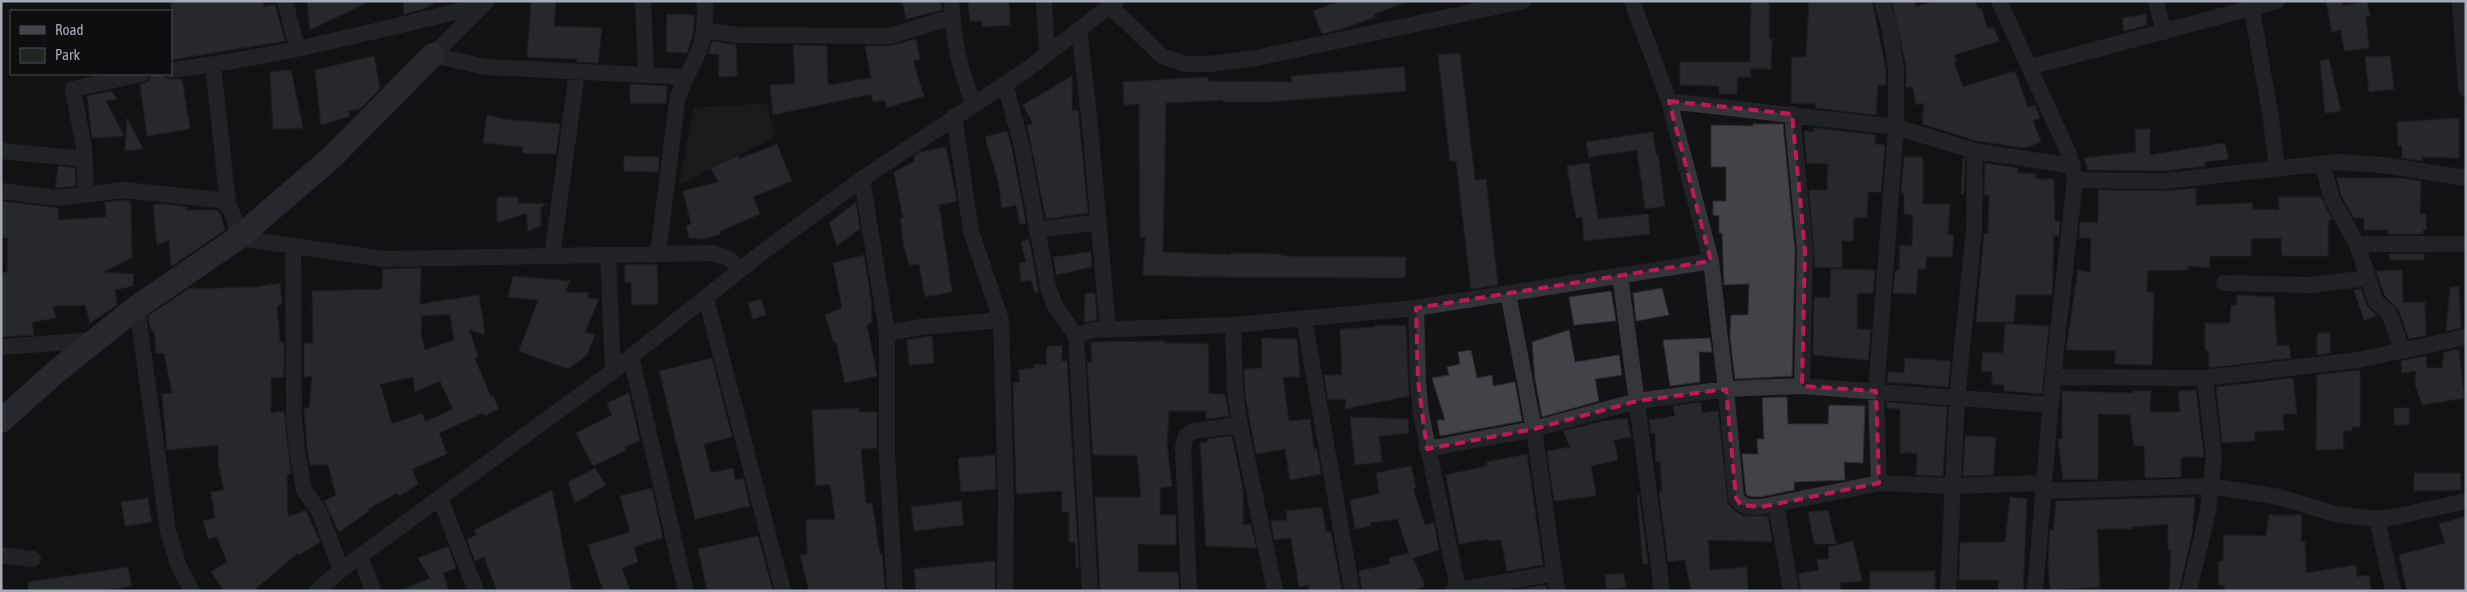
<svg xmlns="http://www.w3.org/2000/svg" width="2467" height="592" font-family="'Asap Condensed',sans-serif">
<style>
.green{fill:#1f2720}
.building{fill:#424348;stroke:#2d2d31;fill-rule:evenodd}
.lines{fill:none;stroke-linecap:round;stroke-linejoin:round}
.street{stroke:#34353a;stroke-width:16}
.secondary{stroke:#424449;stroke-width:24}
.marked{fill:none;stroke:#c2185b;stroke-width:4;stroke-dasharray:10 6;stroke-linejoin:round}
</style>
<rect width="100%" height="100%" fill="#131315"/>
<path class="green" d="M766,103L776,136L679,185L694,108Z"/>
<path class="building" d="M171,1H263L264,7L275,4L285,41L171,60Z
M307,1H370L310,30Z
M403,1H437L424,9L404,14Z
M531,1H556L554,26L602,28L598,63L577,62V59L527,57Z
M902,1H941L942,10L906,19Z
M968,1H1009L1010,25L982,27V21H970Z
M1339,1H1403V3L1374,14L1375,17L1343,29L1322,34L1313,11Z
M1751,1H1769V39H1772L1771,69H1751V77H1737V94H1719V86L1680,85V62H1750Z
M1809,1H1872L1886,70V85H1878L1876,115L1815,108L1816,104L1791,103L1792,57H1806Z
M1892,1H1914L1916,7L1935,1H1975L1978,9L1981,8L1988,29L1994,27L1999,41L1954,55L1957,61L1954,62L1963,87L2015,71L2028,107L2035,105L2040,118L2033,121L2041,142L2024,148L1977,141L1922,124L1924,103L1916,105L1913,87H1906V67Z
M2326,1H2342L2343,6L2367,1L2370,16L2366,17L2369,48L2344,51L2341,30L2332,32Z
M667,14L695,15L693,34L687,53L666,52Z
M2146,14L2147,25L2124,31L2122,18Z
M916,39L920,59L913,61L924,96L887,108L884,100L873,102L871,94L773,115L770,85L795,84L793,45L827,46L828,85L871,78L865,46H890Z
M712,41L736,45L737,76L719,77V54H708Z
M1460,53L1475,180L1486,179L1498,285L1471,289L1456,161H1450L1438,55Z
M374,56L380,89L360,109L348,111L350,116L321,125L315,70Z
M2390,56L2394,89L2369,92L2365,57Z
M2329,59L2341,111L2325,113L2320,61Z
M1404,67L1406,91L1269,102H1223V100L1166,103L1163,252L1231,255V253L1281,254V256L1406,257L1405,278L1205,277L1143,275L1145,237H1140L1139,104L1124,105L1123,82L1208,77V81L1292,82L1291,76Z
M291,70L303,128L273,129L270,72Z
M152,74H162L168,79H182L190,129L147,136L140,85L149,81Z
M1072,76V111L1078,110L1088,213L1046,219L1027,125L1033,124L1023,105Z
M630,84L667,86L666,104L630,103Z
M112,91L117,99L106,101L124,136L92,138L87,96Z
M487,115L503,119L560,124L556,154L522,153L523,147L483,143Z
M127,118L143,149L125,151Z
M2459,118V158L2422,157V161L2402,158V145L2398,146L2397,122Z
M1753,124H1783L1795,251L1792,376L1735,379L1730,337L1731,315H1748L1749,284L1724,285L1722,233H1719V216L1713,215V201H1726V167H1711V125L1753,126Z
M1814,128L1875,135V144L1885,145L1881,192H1868L1867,218L1854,217L1853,241H1842V268L1815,267L1809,190H1827L1828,164L1807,163L1804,131L1814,132Z
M2135,129H2150V155L2225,143L2228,159L2205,162V166L2197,167L2164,171L2088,170L2084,158L2136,152Z
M1007,131L1012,149L1026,223L1020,224L1016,205L1002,208L998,181L985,137Z
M1653,132L1656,155L1658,154L1665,206L1645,209L1637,150L1589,157L1586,142Z
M777,144L792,181L753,197L760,214L720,231L721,234L703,239L689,238L686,226L691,224L683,191L718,182L711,168L738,156L739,159Z
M946,147L957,201L939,205L952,292L925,297L919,264L909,265L904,247L900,218H903L894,172L915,161L914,156L921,152Z
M624,156L659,157L658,172L624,171Z
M1904,157H1923V204H1950L1948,235H1954L1952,257H1926V269H1918L1916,294L1893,293L1895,271H1899L1900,245L1912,246L1913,215L1904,214V193H1901Z
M1963,158H1965L1964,194H1961Z
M1589,163L1598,219L1648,214L1650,234L1584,241L1582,217L1576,218L1567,166Z
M1985,163L2018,168L2017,173L2036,174V179H2054L2055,221H2060L2059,236H2054L2052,295H2016L2014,322H1976L1984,233L1988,234L1989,195H1984Z
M58,166L75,168L76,186L55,188Z
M2337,178H2402L2421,181L2420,214H2426V230H2423V234H2388V230H2364V218H2354L2341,195Z
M2196,188V205L2252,203L2253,209L2279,210V197H2321L2332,219L2329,220L2328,225V256H2282L2281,238L2251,239V256H2210L2209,268L2188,266V270L2148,271L2147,292L2154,293L2152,365L2115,364V351L2066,350L2078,270L2090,272L2091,238H2079L2080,222L2098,223V190L2165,191Z
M497,197H518V203L548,204L541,207V226L528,231L526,213L497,223Z
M124,200L131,201L132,258L103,272L134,274L133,286L115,290L117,305L90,323L85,305L53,306L56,318L32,322L34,335L1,337V273L7,272L8,238H1V201L58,208V220L106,217L105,202Z
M856,202L860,229L837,246L829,223Z
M165,204L187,207V210H216L220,213L225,230L171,267L169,240L157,245L153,205Z
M1029,239L1038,289L1039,292L1035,293L1031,280L1021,282L1019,263L1026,262L1021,242Z
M1091,252L1092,267L1056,275L1053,257Z
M2389,254H2424V260H2390Z
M864,255L871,300L872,322L867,325L868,330L877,376L845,383L836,342H834L825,315L842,308L833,263Z
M657,264L658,304L632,305L631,282L625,283V265Z
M421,268L420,304L479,295L485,335L469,329L478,357L475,359L491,397L493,396L499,409L484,416L483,413L439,433L447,454L412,469L418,484L399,496L397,493L368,509L369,511L339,532L324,501L336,495L328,465H310L307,448L304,408H309L312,376L304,377V343H313L312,291L382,289L383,269ZM450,314L454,340L425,350L421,334L422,316ZM413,377L415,392L440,381L453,409L425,422L422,413L392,424L380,384Z
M1831,269L1875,270L1873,293L1857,294V329L1871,330L1868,360L1813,355L1814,297L1830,298Z
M2402,270L2403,303L2425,302L2426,335L2409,339L2398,309L2385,296L2376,271Z
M513,276L570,281L565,292L589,293L587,298L599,299L585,332L595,335L587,355L568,369L519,351L538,300L508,297Z
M280,283L282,304L277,306L280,342H284V377L271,378V413L284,411L291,474L287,475L288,517L306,510L320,542L299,555L298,553L253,591H224L211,572L227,562L217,537L208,539L203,521L215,518L211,492L224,490L218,463V445L167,450L162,394L172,393L164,353H156L155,336L150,327L148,316L188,289L256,287Z
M2450,287H2459L2461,328L2446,331Z
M1662,288L1669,315L1636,321L1633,293Z
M2361,289L2367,306L2377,316L2364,320L2354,290Z
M1611,291L1616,321L1574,325L1569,297Z
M1085,293H1095L1097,320L1084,322Z
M2237,295L2274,297L2277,346L2289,345L2291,358L2209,368V351H2205V323H2230L2231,305H2237Z
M761,299L766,315L753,319L748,303Z
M2005,324L2049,326L2042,394L2004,391V385L1992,384V372L1981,371L1983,352L2003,353Z
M1375,325L1406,326L1409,396L1345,409L1346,399L1328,400L1324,375H1342L1340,329L1375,327Z
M1569,330L1575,362L1619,355L1622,375L1595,379L1599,401L1542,417L1535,379L1532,342Z
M2317,333H2330V353L2317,355Z
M932,336L934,363L909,365L907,340Z
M1262,338L1297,339L1300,377H1283L1289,421L1310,419L1314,449L1317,448L1321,474L1290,480L1285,449L1256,454L1245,394L1244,369L1262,368Z
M1710,338L1712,352H1699L1700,382L1670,386L1663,340Z
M1164,341V343L1208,344L1209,394H1225L1229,416L1206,419V411H1169L1167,444L1172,486L1160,488V515H1176V545L1138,544V572H1178L1179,591H1100L1095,497H1141L1137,456L1093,455L1087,362L1092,363L1091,342Z
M1047,346H1062V361H1067L1079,568H1076L1075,542H1069V512H1062V491L1017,494L1016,488L1013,383L1020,382L1018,370L1034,368V364L1046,365Z
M2459,349L2464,398L2422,405L2415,384L2416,371L2402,373L2401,361L2426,356L2427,368H2442L2444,352Z
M1471,350L1477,378L1492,375L1493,386L1515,382L1522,421L1440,436L1437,420H1445L1432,378L1449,375L1447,367L1460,364L1458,352Z
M712,358L732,437L704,444L711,473L733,468L735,480L743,478L750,506L695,519L659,371Z
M1905,358L1951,361L1948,387L1887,382L1888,372L1904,373Z
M2360,370V427H2352V431H2343L2344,449L2316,450L2317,375Z
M2293,378L2297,414H2283L2284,430L2254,432L2255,441L2222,443L2216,387Z
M2196,390L2204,457H2181V477L2145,478L2144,446H2134L2130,415L2098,414V479L2063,480L2058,439H2062V391L2133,393L2134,391H2151L2150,412H2180L2178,391Z
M629,393L640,441L624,447L626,450L593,466L576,433L612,415L607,403Z
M1787,397L1788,424H1828L1829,405L1865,406L1863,463L1844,462L1845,480L1794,482V490L1760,497L1748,496L1746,494L1742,454H1758L1757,439H1764L1762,398Z
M1701,402L1702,413L1718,411L1728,504L1735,511L1743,516H1768L1772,542L1708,540L1710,570L1747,567L1748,591H1691L1685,560L1668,562L1659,492H1662L1660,462H1656L1655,433H1651L1649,420L1675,416L1673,406Z
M1886,402L1947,407L1943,476L1916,475L1917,453H1900V409L1887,408Z
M859,408V412H877V448L861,449L866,504L872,503L880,554H882L885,591H809L800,555L807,554L806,520L835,519L830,484L816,486L812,410Z
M2394,408H2409V425H2394Z
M1350,417L1408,419L1409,433L1379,436L1382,462L1355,465Z
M1627,418L1631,437L1614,440L1618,460L1591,466L1596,496L1554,501L1547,451L1570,447L1563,431L1603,421Z
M1232,436L1243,489V525L1251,524L1256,548L1206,546L1200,442L1207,443V439Z
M1965,436L1996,437L1993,475L1963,476Z
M1527,454L1543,565L1507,571L1501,540L1488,541V539L1459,544L1446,475L1487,466V462Z
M995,455L996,489L961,492L958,458Z
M1411,466L1416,488H1413L1425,525L1434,522L1439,550L1413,558L1425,586L1412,591H1362L1359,571L1390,564L1389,558L1409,553L1397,519L1370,523L1371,526L1355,529L1350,500L1379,494L1376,473Z
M595,468L606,485L575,503L568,482Z
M2414,473H2460L2461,490L2414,491Z
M652,488L663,538L634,547L638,562L622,568L630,591H603L588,545L630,532L620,496Z
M552,490L572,591H497L484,557L475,561L467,539L477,535L474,530Z
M1637,495H1639L1648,564H1643Z
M2010,497L2027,499L2023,591H1998L1999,580H1959L1960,543L2005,542Z
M2195,497L2192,534L2179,591H2169L2171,550H2168V524L2132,527V529H2097L2100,587L2050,590L2048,562L2050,530H2053L2056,501Z
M148,498L152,522L125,526L121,502Z
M961,501L964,525L914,531L911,507Z
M1322,507L1326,532H1331L1342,591H1309V585L1299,587L1291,538L1274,540L1271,521L1287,520L1286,511Z
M1828,510L1836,544H1814L1808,512Z
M2269,515H2302L2301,541L2305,542L2306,573L2356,565L2357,577L2369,575L2371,591H2225L2224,585H2218L2219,561H2223L2224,535L2266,536Z
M2466,516V591H2407L2399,555L2445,543L2439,524Z
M758,536L773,591H707L698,549Z
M1853,541L1862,581L1840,583L1841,591H1801L1798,574L1819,570L1817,560L1829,559L1828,547Z
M448,546L456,568L443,573L449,591H400L430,578L418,558Z
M995,561V591H916L914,569Z
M128,567L132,586L103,591H28V582Z
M1870,571H1935V591H1870Z
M1623,573L1626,587L1607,590L1605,575Z
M1546,585L1547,591L1515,590Z"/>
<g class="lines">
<path class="street" d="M285,1L297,48
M487,1L433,55L486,67L685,77
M643,1L646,75
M951,1C953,38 959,70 974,104
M1044,1L1047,54
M1632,1L1669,101L1711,261L1726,389L1736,498C1743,508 1749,507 1761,507L1879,483L1951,486L2044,483
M1999,1L2069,154L2075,180L2053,377L2035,591
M2156,1L2164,32
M2460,1L2466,89
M1110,6L1162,56L1185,64H1209L1256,58L1523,1
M2252,10L2271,119L2277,168
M1079,29L1089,115L1108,329
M704,30L738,35L890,36L952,17
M213,66L228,204
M2030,67L2277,1
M171,70C276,58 379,29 482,6
M1005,84L1022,147L1048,287L1055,306L1076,336L1090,591
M1669,101L1896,127L1975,151L2073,166
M1792,114L1805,251L1802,386
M954,116L971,231L1001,320L1006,499L1005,591
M1,151L85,159
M2322,163L2332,199L2357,244L2376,302L2389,313L2402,350
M862,179L887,333V455L895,591
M2075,180L2165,181L2337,162L2382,165L2466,178
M1,191L57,198L124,190L219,200C235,207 234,221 238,238L384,259L713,253L728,258L741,269
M86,194L84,148L73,89L142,74
M1037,230L1099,222
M2357,244H2466
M293,247L294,418L297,449L304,490L319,511L341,570
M658,254L677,101C681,84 690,71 697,55C705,38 705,20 705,1
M608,255L613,371
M552,256L577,72
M1620,275L1662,591
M2224,283L2311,285L2368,278
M1508,293L1534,429L1557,591
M706,298L783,591
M137,307L168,531L179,567L192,591
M1416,308L1418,381L1421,414L1458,589
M1304,319L1352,591
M1233,325L1235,392L1240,425L1275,591
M887,333L921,327L1001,320
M1076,336L1092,330L1233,325L1416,308L1711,261
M1,347L96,340
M631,357L686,591
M2053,377L2205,378
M1427,449L1534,429L1637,401L1726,389L1802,386L2051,405
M1879,483L1876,391L1896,127V69L1889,26L1882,1
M2043,491L2211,486L2279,497L2335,514L2377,519L2399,516L2466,501
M440,498L476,591
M1776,504L1791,591
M2377,519L2393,591
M1,555L33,559
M360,556L373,591
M317,591L341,570L613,371L764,251L862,179L1028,69L1116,1
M1189,591L1183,447L1186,436L1193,431L1240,425
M1453,591L1555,573
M1948,591L1957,398L1974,230L1975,151
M2189,591L2208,511L2214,457L2205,378L2358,360L2466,337"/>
<path class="secondary" d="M1,421L58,370L137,307L238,238L331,158L433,55"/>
</g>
<path d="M0 0H2467V592H0ZM1669,101L1792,114L1805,251L1802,386L1876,391L1879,483L1761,507L1741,505L1736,498L1726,389L1637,401L1534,429L1427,449L1418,381L1416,308L1711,261Z" fill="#131315" fill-opacity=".55" fill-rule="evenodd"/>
<path class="marked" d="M1669,101L1792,114L1805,251L1802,386L1876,391L1879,483L1761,507L1741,505L1736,498L1726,389L1637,401L1534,429L1427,449L1418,381L1416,308L1711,261Z"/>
<rect width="2467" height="592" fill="none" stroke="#a5aab5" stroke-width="5"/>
<rect x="10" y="10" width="162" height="65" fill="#0e0e10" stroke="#4a4c52"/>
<rect x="20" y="26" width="25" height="8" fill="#424449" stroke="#4a4c52"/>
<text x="55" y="35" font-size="15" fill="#a5aab5">Road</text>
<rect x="20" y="48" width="25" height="15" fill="#1f2720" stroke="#4a4c52"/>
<text x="55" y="60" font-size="15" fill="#a5aab5">Park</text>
</svg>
